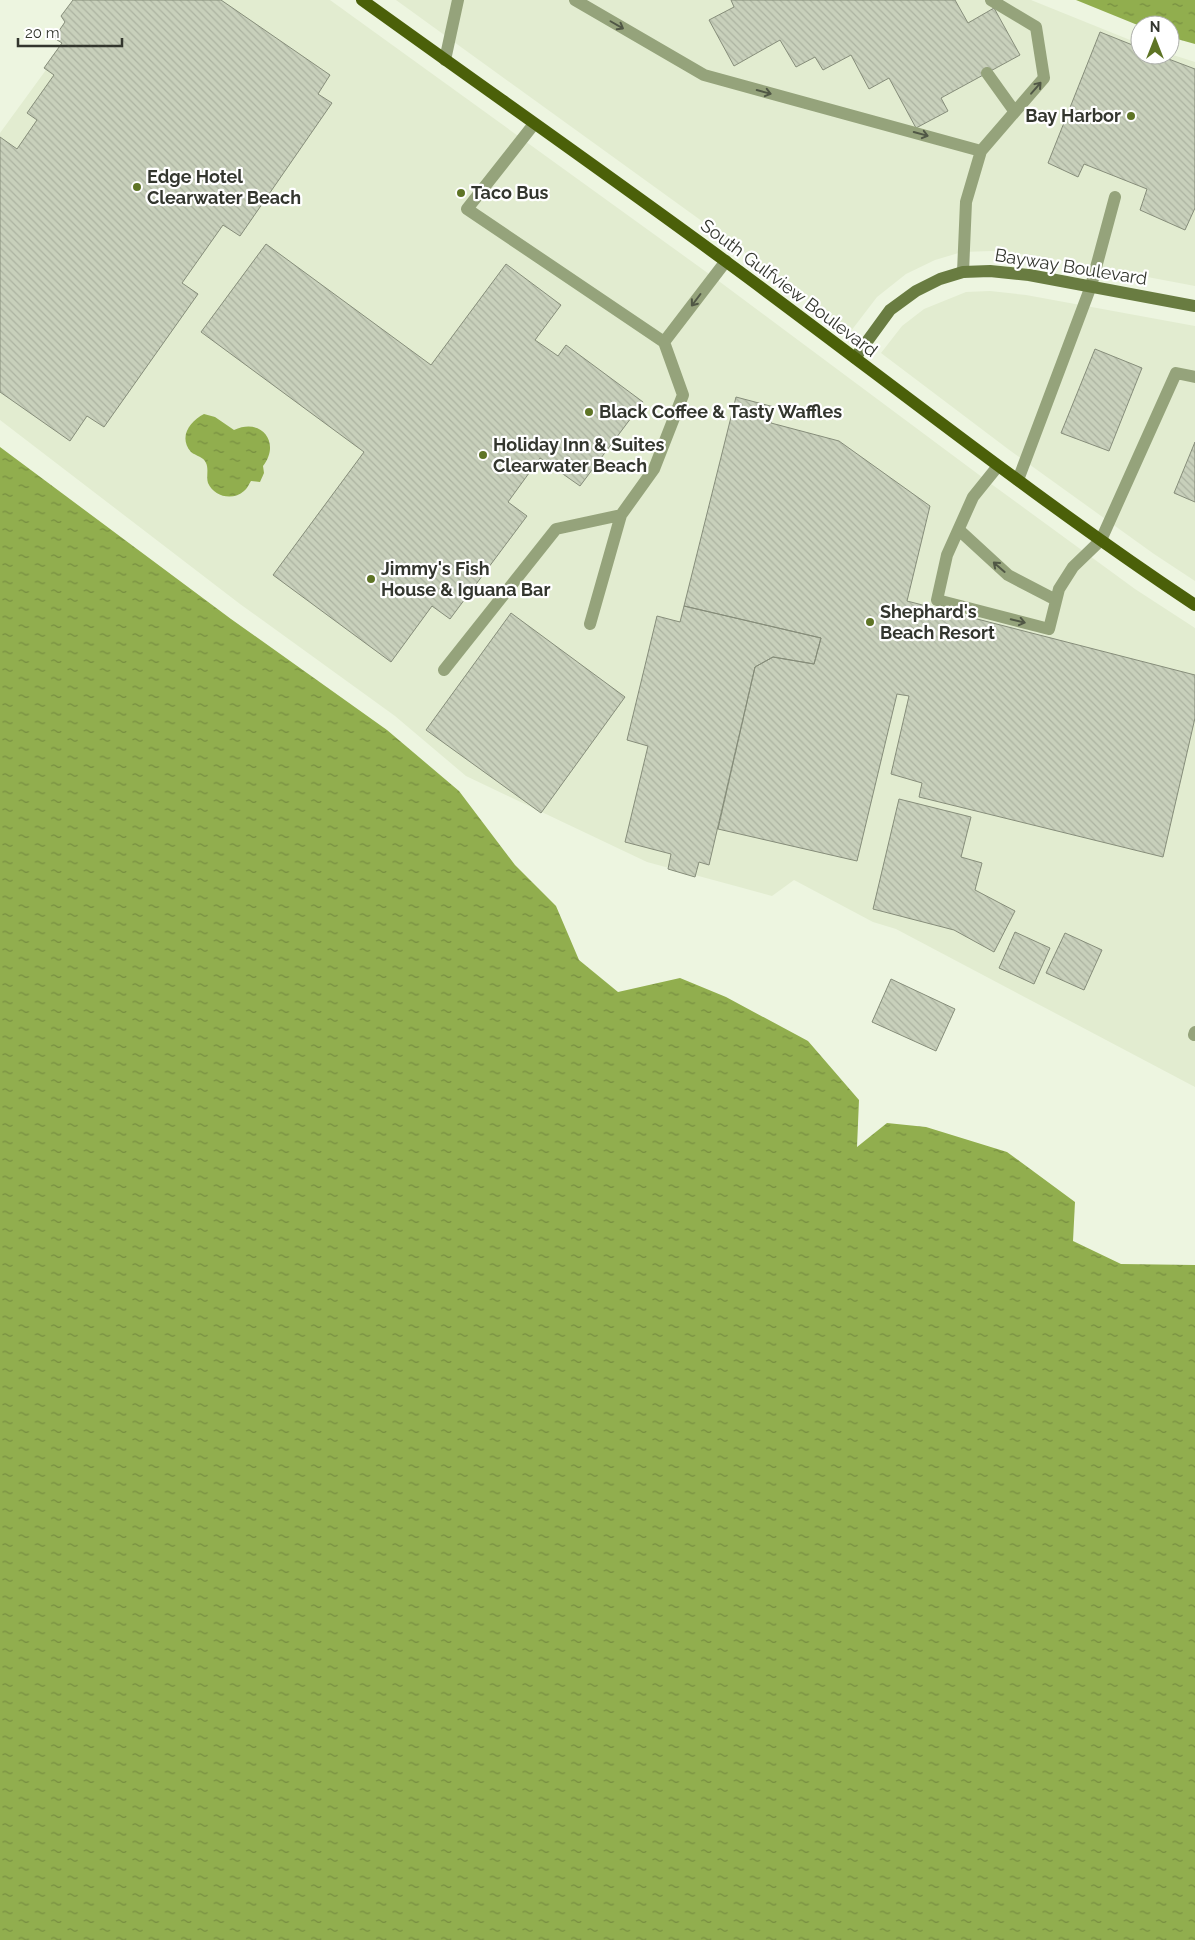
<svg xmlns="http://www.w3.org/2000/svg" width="1195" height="1940" font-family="Raleway,sans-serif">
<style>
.built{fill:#e2ecd0}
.water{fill:url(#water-ripples)}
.building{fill:url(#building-back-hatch);stroke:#868d7a}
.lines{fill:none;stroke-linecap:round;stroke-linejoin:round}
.lane{stroke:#95a37b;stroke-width:12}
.secondary{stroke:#697c41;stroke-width:12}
.primary{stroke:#4b6009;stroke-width:12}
.oneway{stroke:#505745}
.poi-dot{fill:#5e7425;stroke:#fff;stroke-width:2}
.labels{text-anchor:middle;stroke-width:4.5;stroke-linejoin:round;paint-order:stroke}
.poi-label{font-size:18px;font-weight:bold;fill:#33362e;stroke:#fff;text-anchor:start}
.street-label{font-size:18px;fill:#33362e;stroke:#fff}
</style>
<defs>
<pattern id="water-ripples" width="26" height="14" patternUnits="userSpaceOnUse" patternTransform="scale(1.25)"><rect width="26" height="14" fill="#91ae4e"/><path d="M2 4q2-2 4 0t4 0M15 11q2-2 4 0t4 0" fill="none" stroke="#778e41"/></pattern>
<pattern id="building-back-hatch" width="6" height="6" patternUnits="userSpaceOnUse" patternTransform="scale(1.25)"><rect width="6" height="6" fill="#c8d0bb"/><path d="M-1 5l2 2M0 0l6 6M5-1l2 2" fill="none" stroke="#acb3a1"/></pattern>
</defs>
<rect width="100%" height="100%" fill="#edf5e0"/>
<path class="built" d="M97,0H330L716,279L994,486L1135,589L1195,628V1087L896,929L873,922L794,880L772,896L647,862L466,776L395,716L240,604L0,420V133Z
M396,0H1031L1140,44V55L1170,54L1195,62V286L1031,255L992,251L962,252L935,260L906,274L877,297L851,331L735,245Z
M990,291L1026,295L1195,326V581L1154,554L1008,449L881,353L902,326L924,309L966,292Z"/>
<path class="water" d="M1076,0H1195V44L1170,37V25L1140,26Z
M204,414L215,417L234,430C262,417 281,443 263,466L264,473L260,482L251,481C249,484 247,489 244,491C233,501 214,497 208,483C206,477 209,469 206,463C204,457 196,456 191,452C178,437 190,421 204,414Z
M0,447L231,619L387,730L459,791L515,865L556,906L579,960L618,992L680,978L726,997L808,1041L859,1100L857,1147L887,1123L926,1127L1007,1152L1075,1202L1073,1241L1121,1264L1195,1265V1940H0Z"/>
<path class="building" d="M73,0H221L330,75L318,94L332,103L240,236L223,225L182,283L198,294L104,427L87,416L70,441L0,392V137L17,149L37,120L27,113L54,75L44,68L62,43L54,38L65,22L61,16Z
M731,0H955L968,23L994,8L1020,55L941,98L948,111L916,128L889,78L869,89L851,55L823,70L815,57L796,67L780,40L734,66L709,20L734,7Z
M1100,32L1140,48V55H1158L1195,69V208L1185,230L1140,210L1147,189L1084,164L1078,177L1048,163Z
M266,244L431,365L506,264L561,305L535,340L558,356L566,345L643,402L580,486L540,458L508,502L527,516L450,619L432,606L391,662L273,575L364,452L201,332Z
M1095,349L1142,368L1109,451L1061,433Z
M736,397L774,407L771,423L839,441L930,506L907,601L1195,675V718L1163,857L919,797L922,783L891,774L909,696L897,694L857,861L718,829L755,667L773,657L814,664L821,638L684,606Z
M1195,442V502L1174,493Z
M684,606L821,638L814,664L773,657L755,667L709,865L699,862L695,877L668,869L671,854L625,842L648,746L627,740L657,616L680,622Z
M511,613L625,697L541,813L426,730Z
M899,799L971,817L961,857L982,863L975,890L1015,911L994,952L954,930L873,909Z
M1015,932L1050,948L1034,984L999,968Z
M1065,933L1102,950L1084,990L1046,973Z
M891,979L955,1009L936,1051L872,1022Z"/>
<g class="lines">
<path class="lane" d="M575,0L704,75L981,151
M445,60L458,0
M987,73L1015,112
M534,124L467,209L664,342L683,395L654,469L621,515L590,624
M963,272L966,202L981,151L1044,78L1036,27L991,0
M664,342L726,261
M998,466L973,497L947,555L937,600L1049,629L1059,589L1073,567L1101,540L1176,373L1195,377
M1018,480L1091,286L1115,197
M959,530L1008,575L1056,600
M444,670L556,529L621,515
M1194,1035L1195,1032"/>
<path class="secondary" d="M855,358L890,310L916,291L940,279L963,272L990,271L1029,275L1195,306"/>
<path class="primary" d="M362,0C484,88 607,174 728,263C883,377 1034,498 1195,605"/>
</g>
<defs><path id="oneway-shaft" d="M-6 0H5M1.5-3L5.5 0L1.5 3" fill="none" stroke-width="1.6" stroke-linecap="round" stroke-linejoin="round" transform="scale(1.25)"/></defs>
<g class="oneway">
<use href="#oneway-shaft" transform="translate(617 25) rotate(30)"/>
<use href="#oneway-shaft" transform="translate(1036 88) rotate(-49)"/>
<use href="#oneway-shaft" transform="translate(764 92) rotate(15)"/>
<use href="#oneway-shaft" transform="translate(921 134) rotate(15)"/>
<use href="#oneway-shaft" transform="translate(696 300) rotate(127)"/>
<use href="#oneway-shaft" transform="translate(999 567) rotate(-139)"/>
<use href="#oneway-shaft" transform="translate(1018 621) rotate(14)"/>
</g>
<g class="poi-dot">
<circle cx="1131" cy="116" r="5"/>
<circle cx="137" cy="187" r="5"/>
<circle cx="461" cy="193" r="5"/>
<circle cx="589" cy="412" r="5"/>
<circle cx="483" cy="455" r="5"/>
<circle cx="371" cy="579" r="5"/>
<circle cx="870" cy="622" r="5"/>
</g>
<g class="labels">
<g class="poi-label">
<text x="1121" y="122" text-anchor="end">Bay Harbor</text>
<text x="147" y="183">Edge Hotel<tspan x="147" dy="21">Clearwater Beach</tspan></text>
<text x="471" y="199">Taco Bus</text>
<text x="599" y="418">Black Coffee &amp; Tasty Waffles</text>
<text x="493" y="451">Holiday Inn &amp; Suites<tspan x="493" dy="21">Clearwater Beach</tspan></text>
<text x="381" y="575">Jimmy's Fish<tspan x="381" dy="21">House &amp; Iguana Bar</tspan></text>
<text x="880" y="618">Shephard's<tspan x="880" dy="21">Beach Resort</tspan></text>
</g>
<g class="street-label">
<text transform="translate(1071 267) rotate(9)" y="6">Bayway Boulevard</text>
<text transform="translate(789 288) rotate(37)" y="6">South Gulfview Boulevard</text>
</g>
</g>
<g transform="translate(1155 40)"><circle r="24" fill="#ffffff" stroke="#adafab"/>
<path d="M0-4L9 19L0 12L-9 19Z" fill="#5e7425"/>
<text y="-8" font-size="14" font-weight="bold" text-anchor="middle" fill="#33362e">N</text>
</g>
<path d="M18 38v8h104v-8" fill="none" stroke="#33362e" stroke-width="2.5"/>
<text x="25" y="38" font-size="15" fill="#33362e" stroke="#ffffff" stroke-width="4" paint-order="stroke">20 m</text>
</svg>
